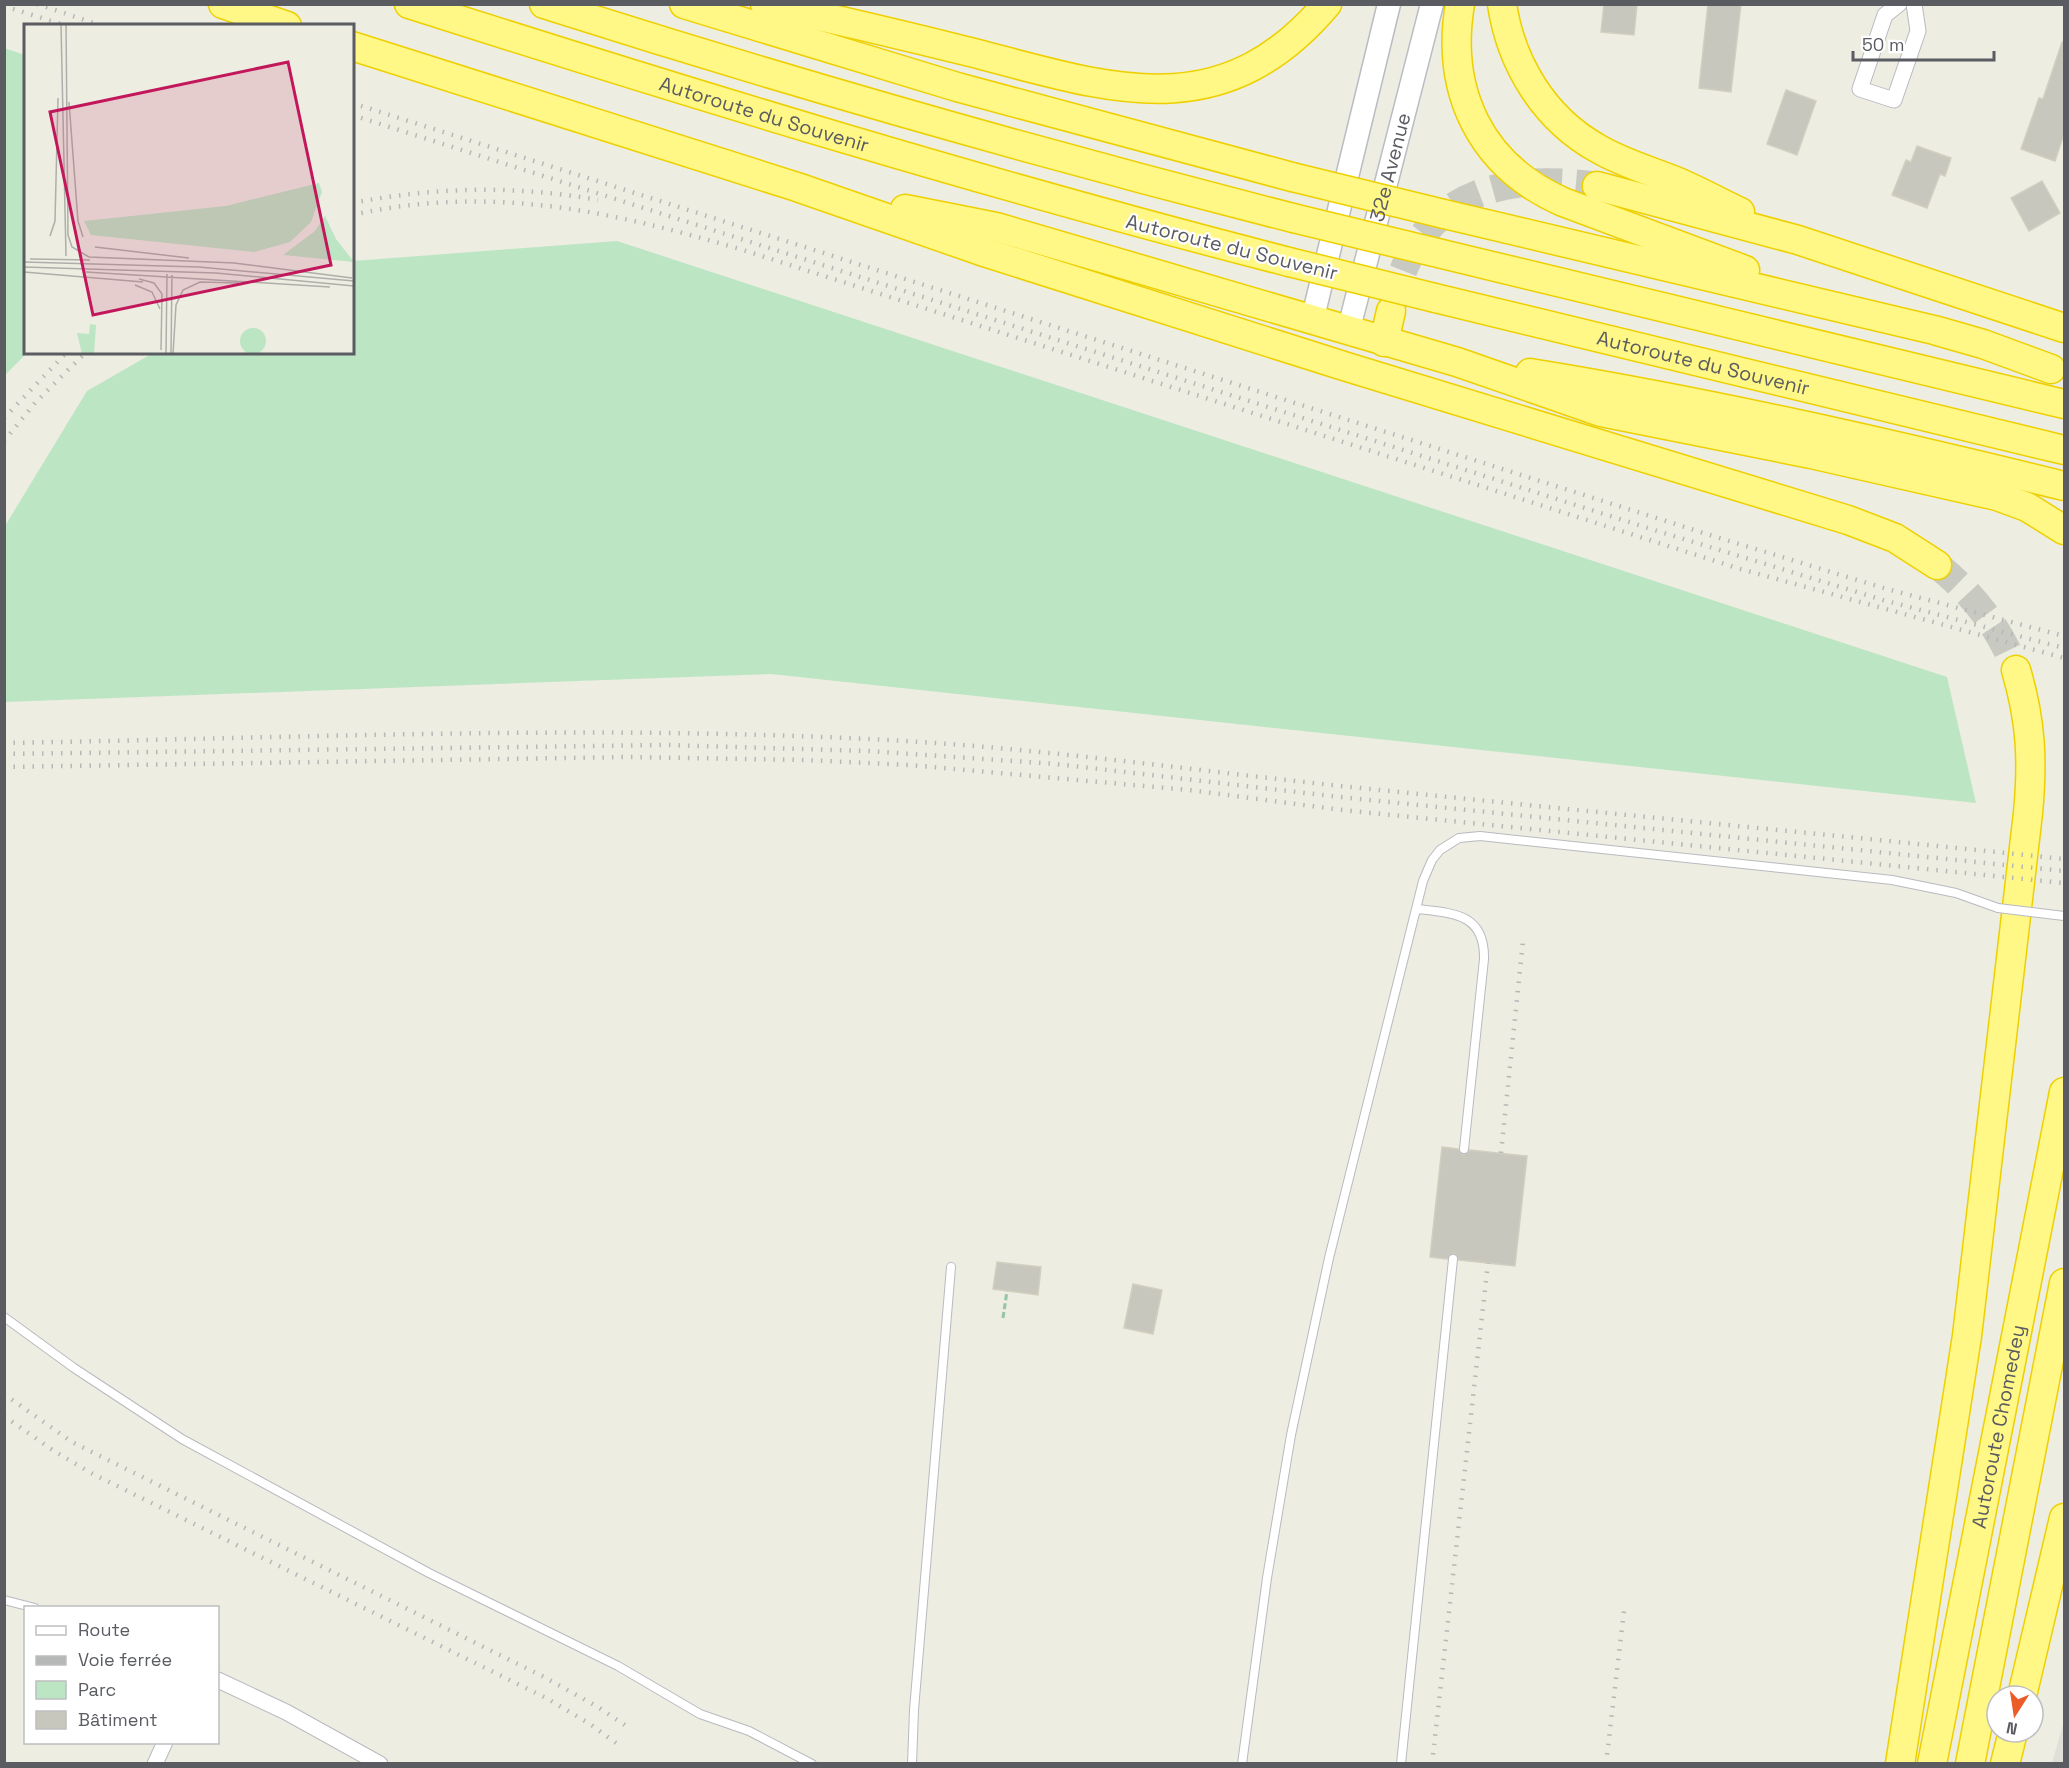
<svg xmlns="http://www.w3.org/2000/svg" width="2069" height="1768" font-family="'Space Grotesk',sans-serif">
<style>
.industrial{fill:#e0dfd9}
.green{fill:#bce5c4}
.building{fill:#c8c7be;stroke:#d2cfbf;stroke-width:1.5}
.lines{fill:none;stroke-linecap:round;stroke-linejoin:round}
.motorway-tunnel{stroke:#c8c9c1;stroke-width:28;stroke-dasharray:28 14;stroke-linecap:butt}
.service-casing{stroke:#b9bac0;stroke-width:10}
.minor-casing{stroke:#b9bac0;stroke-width:17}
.secondary-casing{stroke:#babcc3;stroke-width:25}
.motorway-casing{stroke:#eed000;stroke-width:31}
.path{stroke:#94c4ab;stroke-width:3;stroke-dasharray:6 3;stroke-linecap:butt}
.service{stroke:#fff;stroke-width:8}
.minor{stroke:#fff;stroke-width:15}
.secondary{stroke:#fff;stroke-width:22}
.motorway{stroke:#fff786;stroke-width:28}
.rail{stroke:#b6b7b7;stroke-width:4.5;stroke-dasharray:1.5 8;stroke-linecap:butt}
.service-bridge-casing{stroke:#b9bac0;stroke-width:10;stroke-linecap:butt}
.motorway-bridge-casing{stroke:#eed000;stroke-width:31;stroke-linecap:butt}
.service-bridge{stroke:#fff;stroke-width:8}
.motorway-bridge{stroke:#fff786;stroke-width:28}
.labels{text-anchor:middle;stroke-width:4.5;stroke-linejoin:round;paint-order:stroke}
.street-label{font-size:20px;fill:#5a5c62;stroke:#fff}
.inset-road{fill:none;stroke:#aeafaa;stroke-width:1.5}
.view{fill:#c2185b;fill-opacity:0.15;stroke:#c2185b;stroke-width:3}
.inset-edge{fill:none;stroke:#5a5c62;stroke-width:3}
</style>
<rect width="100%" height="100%" fill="#edede1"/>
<path class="industrial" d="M2064,1721V1763H2052Z"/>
<path class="green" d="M4,48L25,55L27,353L5,375Z
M617,241L1947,677L1976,803L771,674L5,702V526L87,391L153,353L352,352L353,261Z"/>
<path class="building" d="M1604,4H1637L1634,35L1601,32Z
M1708,4H1741L1731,92L1699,88Z
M2062,42L2064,43V134L2055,161L2021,149L2039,98L2043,99Z
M1786,90L1816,101L1797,155L1767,144Z
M1917,146L1951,158L1945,176L1940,174L1927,208L1892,195L1906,160L1911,162Z
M2042,181L2060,213L2029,231L2011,198Z
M1442,1147L1458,1149L1463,1155L1470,1150L1527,1156L1515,1266L1459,1260L1454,1253L1447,1259L1430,1257Z
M997,1262L1041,1267L1038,1295L993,1289Z
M1133,1284L1162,1290L1153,1334L1124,1328Z"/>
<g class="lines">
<path class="motorway-tunnel" d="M1391,311C1415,198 1491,171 1597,186
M1937,565C1973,594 1999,627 2016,670"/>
<defs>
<path id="service" d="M1417,909C1454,913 1485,914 1484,959L1464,1149
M4,1317L74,1368L182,1439L429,1573L618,1666L700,1714L749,1731L812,1764
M4,1600L35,1608
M912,1764L914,1710L951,1267
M1242,1764L1267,1578L1291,1435L1329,1258L1423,881L1432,860L1440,850L1459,838L1480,836L1892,880L1956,893L1998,908
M1401,1764L1453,1259"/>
<path id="minor" d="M1899,4L1885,15L1860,89L1894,100L1918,31L1914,4
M218,1680L286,1712L380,1764
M155,1764L165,1742"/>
<g id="secondary">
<path d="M1312,321L1389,4"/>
<path id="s1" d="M1348,332L1432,4"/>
</g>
<g id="motorway">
<path d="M223,4L287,26"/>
<path id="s2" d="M409,4C701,97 993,186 1289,262"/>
<path d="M544,4C792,83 1042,154 1293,218"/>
<path d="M684,4L957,87L1292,177"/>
<path d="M765,4C834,19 902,35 970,52C1106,87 1220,131 1327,4"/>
<path d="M1460,4C1445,92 1481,166 1563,202L1745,270"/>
<path d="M1502,4C1511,64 1544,118 1597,148C1622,163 1651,171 1678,182C1699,191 1719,202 1740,212"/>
<path d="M352,46L797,187L987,253L1347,367L1848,520L1895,538L1937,565"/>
<path d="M1597,186L1798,240L2064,328"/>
<path d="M905,209L996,227L1457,362L1601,412L1811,454L1997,496L2027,507L2064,530"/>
<path d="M1444,214L1934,330L1983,344L2051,369"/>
<path d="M1442,254L2064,404"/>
<path id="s3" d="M1435,298L2064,450"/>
<path d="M1384,342L1391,311"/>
<path d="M1530,373C1710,402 1888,443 2064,486"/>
<path d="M2022,1696L2064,1518"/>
<path d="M1900,1764L1967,1336L2028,813C2033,760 2031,721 2016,670"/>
<path id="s4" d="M1932,1764L2064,1092"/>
<path d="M1970,1764L2064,1283"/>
<path d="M2005,1764L2013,1732"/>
</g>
</defs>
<use href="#service" class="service-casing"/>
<use href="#minor" class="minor-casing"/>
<use href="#secondary" class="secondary-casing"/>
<use href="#motorway" class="motorway-casing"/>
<path class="path" d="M1003,1318L1007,1291"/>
<use href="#service" class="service"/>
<use href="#minor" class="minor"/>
<use href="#secondary" class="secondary"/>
<use href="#motorway" class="motorway"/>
<path class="rail" d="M37,4L103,26
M4,6L67,26
M352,103L1713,536L1887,589L2064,636
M352,115L1651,529L1883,600L2064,648
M352,203C435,187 515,185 598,200
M352,215C490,184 611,211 743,250L1737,568L2064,658
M4,418L67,352
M4,441L35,403L86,352
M4,743C298,738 593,724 887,740C1039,748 1190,770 1341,786C1582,811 1824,834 2064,859
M4,754L667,745L868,751L1056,764L1340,797L2064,871
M4,767L629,757L805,760L910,765L1189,790L1342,810L2064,883
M1501,1153L1523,941
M4,1394L72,1442L542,1676L598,1707L631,1729
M4,1416L54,1451L91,1473L548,1699L590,1724L620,1746
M1432,1764L1488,1263
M1606,1764L1624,1611"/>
<defs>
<path id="service-bridge" d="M1998,908L2064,916"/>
<path id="motorway-bridge" d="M1292,177L1444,214
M1293,218L1442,254
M1289,262L1435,298"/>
</defs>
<use href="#service-bridge" class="service-bridge-casing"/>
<use href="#motorway-bridge" class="motorway-bridge-casing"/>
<use href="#service-bridge" class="service-bridge"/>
<use href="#motorway-bridge" class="motorway-bridge"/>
</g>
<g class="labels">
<g class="street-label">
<text dy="7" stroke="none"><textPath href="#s2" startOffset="372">Autoroute du Souvenir</textPath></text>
<text dy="7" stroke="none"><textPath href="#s1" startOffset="170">32e Avenue</textPath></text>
<text transform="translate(1232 247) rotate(14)" y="7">Autoroute du Souvenir</text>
<text dy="7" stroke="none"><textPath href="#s3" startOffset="276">Autoroute du Souvenir</textPath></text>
<text dy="7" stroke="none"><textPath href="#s4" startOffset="344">Autoroute Chomedey</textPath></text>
</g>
</g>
<g transform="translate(24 24)">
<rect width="330" height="330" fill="#edede1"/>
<path d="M295,159L298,168L287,198L266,218L230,228L67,211L60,197L202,182ZM301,192L312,215L330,238L259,231L291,207ZM66,300L72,301L70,330H58L53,309L65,310ZM216 317a13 13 0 1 1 26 0a13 13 0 1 1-26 0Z" fill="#bce5c4"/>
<path class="inset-road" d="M37,0L42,232M42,0L44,211L48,223L65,233L211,239M45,78L54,197L59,213M26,212L31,197L34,74M71,223L165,234M6,235L66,236M0,238L175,243L330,257M210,239L328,254M0,243L192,249L330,262M0,248L119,258M62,248L306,263M115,255L130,259L138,270L137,326M111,261L128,268L136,285M142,330L143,250M147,330L148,251M149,330L152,281L159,266L176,258L215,259"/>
<path class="view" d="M264,38L307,241L69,291L26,88Z"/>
<rect width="330" height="330" class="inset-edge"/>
</g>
<rect width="2069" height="1768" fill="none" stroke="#5a5c62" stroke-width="12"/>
<rect x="24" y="1606" width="195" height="138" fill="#ffffff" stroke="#bdbec0" stroke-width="1.5"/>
<rect x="36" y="1626" width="30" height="9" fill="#ffffff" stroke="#bdbec0" stroke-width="1.5"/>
<text x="78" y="1636" font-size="18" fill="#5a5c62">Route</text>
<rect x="36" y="1656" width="30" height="9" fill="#b6b7b7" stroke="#bdbec0" stroke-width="1.5"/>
<text x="78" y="1666" font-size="18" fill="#5a5c62">Voie ferrée</text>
<rect x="36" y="1681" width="30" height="18" fill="#bce5c4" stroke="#bdbec0" stroke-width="1.5"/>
<text x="78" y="1696" font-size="18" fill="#5a5c62">Parc</text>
<rect x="36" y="1711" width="30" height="18" fill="#c8c7be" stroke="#bdbec0" stroke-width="1.5"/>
<text x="78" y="1726" font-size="18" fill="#5a5c62">Bâtiment</text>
<g transform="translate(2015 1714) rotate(192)"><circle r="28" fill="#ffffff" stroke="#bdbec0" stroke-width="1.5"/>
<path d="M0-4.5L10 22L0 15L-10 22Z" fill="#ec5c28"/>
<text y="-9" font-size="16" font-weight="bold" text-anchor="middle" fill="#5a5c62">N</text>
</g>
<path d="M1853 51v9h141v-9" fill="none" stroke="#5a5c62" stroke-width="3"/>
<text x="1862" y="51" font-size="18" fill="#5a5c62" stroke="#ffffff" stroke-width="4.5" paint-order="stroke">50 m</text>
</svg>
